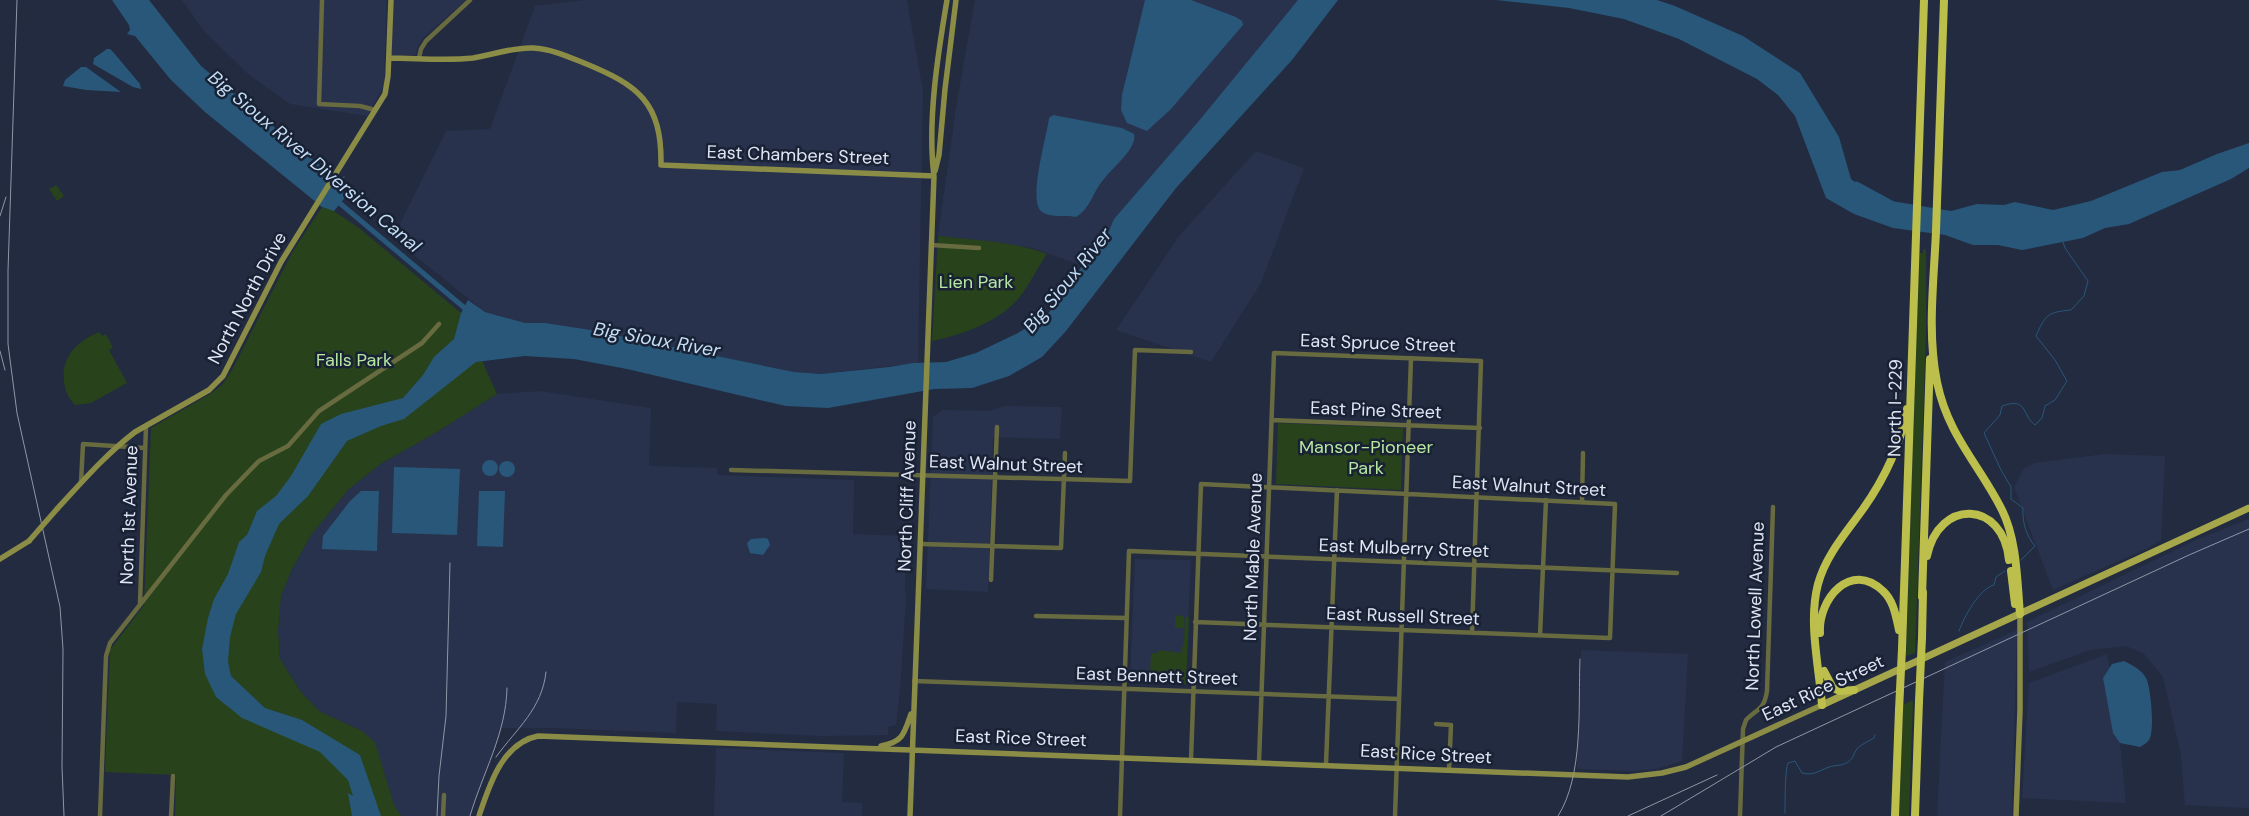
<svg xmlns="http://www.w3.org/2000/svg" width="2249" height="816" font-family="'DM Sans',sans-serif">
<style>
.built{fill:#28324d}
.green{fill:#28421b}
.water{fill:#285779}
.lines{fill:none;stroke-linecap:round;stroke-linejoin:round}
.stream{stroke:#285779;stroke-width:1}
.canal{stroke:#285779;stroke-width:5}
.river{stroke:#285779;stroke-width:9}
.street{stroke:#686a3f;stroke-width:4.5}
.secondary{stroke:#8b8c46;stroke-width:5.5}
.primary{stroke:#a5a74a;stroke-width:7}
.highway{stroke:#bdbf4c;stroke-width:8}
.rail{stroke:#8f96a7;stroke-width:1}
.secondary-bridge{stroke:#8b8c46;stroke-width:5.5}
.highway-bridge{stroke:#bdbf4c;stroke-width:8}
.labels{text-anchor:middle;stroke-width:5;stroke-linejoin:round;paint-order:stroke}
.street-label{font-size:18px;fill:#dfe5f3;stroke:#192135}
.park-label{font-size:18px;fill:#b7e8a1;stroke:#192135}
.water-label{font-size:19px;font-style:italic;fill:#c3def5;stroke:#192135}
</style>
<rect width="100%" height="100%" fill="#232b40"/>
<path class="built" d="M182,0H387L384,86L367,116L290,104L248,74L204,31Z
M393,0H466L423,38L418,46L416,55L391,56Z
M584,0H907L923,91L918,363L821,374L794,372L591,330L545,323H525L485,312L393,238L446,131L490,129L535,6Z
M975,0H1309L1086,267L1033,248L938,236L957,101Z
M1256,151L1304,168L1261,283L1211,362L1116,330L1179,236Z
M540,391L651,408L649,466L717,468V475L854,480L853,534L906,536L905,593L906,594V601L900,690L896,725L888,727V735L821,736L716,731L717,704L677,702L676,733L555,728H502L470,816H401L394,805L388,787L362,731L319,711L301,692L280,659L278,631L281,596L291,571L311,535L349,489L382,463L437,432L497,394Z
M1004,406L1062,407L1060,439L993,437L988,592L926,589L933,417L943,410L989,411Z
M2105,454L2165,456L2161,540L2148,548L2053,590L2014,487L2024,468L2035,463Z
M2249,519V808L2185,805L2181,755L2163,677L2144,654L2126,646L2090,650L2029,672L2027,622L2198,539Z
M1135,559L1191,560L1185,683L1130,682Z
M2017,630L2012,816H1937L1945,662Z
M1581,650L1688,654L1682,761L1656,769L1632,771L1577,769Z
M2107,654L2117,712L2126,803L2022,798L2029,683Z
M716,748L844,753L842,802L862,803V816H714Z"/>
<path class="green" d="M56,185L64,196L57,201L49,189Z
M322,207L331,209L359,228L461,313L497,394L437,432L382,463L349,489L311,535L291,571L281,596L278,631L280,659L301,692L319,711L362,731L375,742L394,805L401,816H175L176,775L105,772L110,650L144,605L151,428L210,394L222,385L232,370L293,251Z
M938,236C974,240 1012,241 1047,254C1037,268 1029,286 1018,299C997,323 961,335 932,341Z
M1923,249L1926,250V333L1915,653L1906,656L1919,253H1923Z
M99,332L102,336L106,334L113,348L109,350L127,383L91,403L75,405C68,398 65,391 64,381C61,356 78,341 99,332Z
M1278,423L1403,428L1401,490L1276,484Z
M1175,615L1184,616V628H1175Z
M1185,617H1189L1186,684L1146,683V678L1150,677L1151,653H1158L1159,650L1181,653L1184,640Z
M1913,700L1909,816H1899L1903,705Z"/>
<path class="water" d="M112,0H149L201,66L336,179L345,176L341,183L347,195L334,211L322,207L205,112L171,80L135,36L127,34L130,30L129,25Z
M1145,0H1191L1236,17L1242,21L1243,25L1171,109L1147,131L1127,123L1121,110L1122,95Z
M1298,0H1338L1292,60L1176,188L1066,331L1042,357L1009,376L972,388L934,389L828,408L786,406L627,369L574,359L525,356L476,362L404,419L381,426L347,441L308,496L279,524L265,556L261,572L236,614L230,637L228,662L231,676L265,708L302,720L360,755L381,816H352L348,793L353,796L348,780L320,752L242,718L216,697L205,674L202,649L208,618L214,599L228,574L239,542L247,535L257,511L276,496L291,476L321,424L341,414L403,398L423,375L434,357L454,339L461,313L468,300L485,312L525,323H545L591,330L794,372L821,374L889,367L913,363L946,362L976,353L1018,333L1048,314L1092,252L1103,245L1114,219L1198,122Z
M1496,0H1657L1675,6L1743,36L1800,73L1839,137L1851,179L1874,198L1951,211L1977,204L2004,205L2015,202L2053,210L2091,201L2162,172L2180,170L2217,154L2249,143V168L2231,179L2129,224L2105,228L2083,238L2022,250L1998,245H1973L1945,235L1893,228L1854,214L1826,198L1795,116L1778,95L1757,79L1679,39L1624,19L1569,8Z
M107,49H110L114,53L140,84L141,89L133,87L93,64L94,58Z
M81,67H86L121,92L86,90L63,86L65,80Z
M1053,115L1122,128L1134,134C1138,148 1112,168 1104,179C1093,191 1091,208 1076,217C1064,214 1053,219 1042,212C1027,202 1047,136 1049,118Z
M482 468a8 8 0 1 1 16 0a8 8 0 1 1-16 0Z
M499 469a8 8 0 1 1 16 0a8 8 0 1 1-16 0Z
M394,467L460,469L457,535L392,533Z
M361,491H379L377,551L322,549L323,536L350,501Z
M479,491H505L503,547L477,546Z
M765,538L768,539L770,545L763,555L750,553L747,543L751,539Z
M2124,661C2132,665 2142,670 2146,678C2151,687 2155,732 2149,740C2147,743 2143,745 2140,747L2120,743L2113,733L2104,683L2103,678L2112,664Z"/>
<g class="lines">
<path class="stream" d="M2021,560L2035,546C2026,536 2022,521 2023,508L2011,499V487L2001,470L1984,433L2000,415L2002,406C2028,397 2021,414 2035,425L2042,418L2045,406L2055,400L2067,381L2055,360L2036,336C2045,315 2048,312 2071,310L2084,296L2088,281L2065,248L2063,242
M1959,631C1964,617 1979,589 1994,585L1996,577L2005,571
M1785,813C1785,802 1785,770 1788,763L1795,761L1802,773C1814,776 1818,771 1829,767C1835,765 1842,766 1848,762C1854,758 1853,754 1857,749C1860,745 1869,741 1874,738L1875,735"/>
<path class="canal" d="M336,200L467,310"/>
<path class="river" d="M1856,186L1891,205"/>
<path class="street" d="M322,0L319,104L360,106L375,110
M419,58L421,49L426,41L470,0
M931,245L979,248
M1272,420L1480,428
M731,470L1130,481L1135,350L1191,352
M81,482L83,444L145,448
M1582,502L1583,453
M921,544L1061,548L1065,453
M991,580L997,427
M140,603L146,426
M1036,616L1127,618
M1540,635L1546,500
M914,681L1399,699
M1436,724L1451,725L1449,770
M1191,759L1201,484L1615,504L1610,638L1195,622
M1259,762L1274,353L1481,361L1472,633
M1326,764L1337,490
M100,816L106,656L110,643L226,495L259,461L288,446L319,411L422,343L439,324
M171,816L173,776
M443,816L444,795
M1120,816L1129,551L1677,573
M1395,816L1411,358
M1740,816L1743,729L1746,720C1758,708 1764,710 1767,691L1773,507"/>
<path class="secondary" d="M389,58C416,58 445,61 473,58C493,55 512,47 533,48C551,49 567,56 584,63C638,85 662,102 661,165L934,176
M935,171L939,155L945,89L956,0
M57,509C82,482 105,455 135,432L209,390L223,376L281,262L385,94L388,76L391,0
M0,559L29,541
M881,746C903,742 904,734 911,714
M479,816C489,786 502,743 538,736L1628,777L1662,773L1686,767L1822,705
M910,816L934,176C927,122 938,53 947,0
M2016,816L2020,710V614"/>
<path class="primary" d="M1822,705L2249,508"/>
<path class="highway" d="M1944,0C1941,77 1939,154 1936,231C1934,280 1927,333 1937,382C1948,436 1979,464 2002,510C2017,540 2017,580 2020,614
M1927,556C1939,498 2003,500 2009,560
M2011,571L2015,604
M1922,597L1930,359
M1820,633C1818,599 1851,560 1883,591C1894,601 1896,617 1899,630
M1922,638L1923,592
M1902,649L1924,0
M1824,671L1833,688L1840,691L1854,690
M1822,705C1819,666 1808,622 1818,584C1826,555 1846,533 1863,509C1885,478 1900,447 1907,409
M1895,816L1899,710
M1915,816L1919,701"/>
<path class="rail" d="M17,0L8,271V344L17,413L60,607L63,649L62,767L64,816
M0,216L6,197
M0,351L5,370
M496,757C517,728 542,709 546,672
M437,816L439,776L446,716L450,563
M470,816C483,772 506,734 507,688
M1558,816C1584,775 1578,707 1580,659
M1628,816L1717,775
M1661,816L1776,747L2189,555L2249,529"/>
<path class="secondary-bridge" d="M29,541L57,509"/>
<path class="highway-bridge" d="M1919,701L1922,638
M1899,710L1902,649"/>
</g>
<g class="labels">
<g class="street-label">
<text transform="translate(798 155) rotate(2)" y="6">East Chambers Street</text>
<text transform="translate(247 298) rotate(-62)" y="6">North North Drive</text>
<text transform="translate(1378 343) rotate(2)" y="6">East Spruce Street</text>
<text transform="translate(1895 408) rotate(-89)" y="6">North I-229</text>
<text transform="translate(1376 410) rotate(2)" y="6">East Pine Street</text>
<text transform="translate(1006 464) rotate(2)" y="6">East Walnut Street</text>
<text transform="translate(1529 486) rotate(3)" y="6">East Walnut Street</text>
<text transform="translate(907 496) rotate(-88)" y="6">North Cliff Avenue</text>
<text transform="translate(129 515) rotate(-88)" y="6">North 1st Avenue</text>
<text transform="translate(1404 548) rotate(2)" y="6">East Mulberry Street</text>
<text transform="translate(1253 557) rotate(-88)" y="6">North Mable Avenue</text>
<text transform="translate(1755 606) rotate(-88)" y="6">North Lowell Avenue</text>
<text transform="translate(1403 616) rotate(2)" y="6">East Russell Street</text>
<text transform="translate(1157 676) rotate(2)" y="6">East Bennett Street</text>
<text transform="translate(1823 688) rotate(-25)" y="6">East Rice Street</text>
<text transform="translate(1021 738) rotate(2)" y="6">East Rice Street</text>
<text transform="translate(1426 754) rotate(3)" y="6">East Rice Street</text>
</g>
<g class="park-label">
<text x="976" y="288">Lien Park</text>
<text x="354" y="366">Falls Park</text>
<text x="1366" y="453">Mansor-Pioneer<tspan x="1366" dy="21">Park</tspan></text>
</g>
<g class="water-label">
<text transform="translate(315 161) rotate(40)" y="7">Big Sioux River Diversion Canal</text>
<text transform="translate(1067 280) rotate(-51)" y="7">Big Sioux River</text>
<text transform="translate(657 339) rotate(10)" y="7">Big Sioux River</text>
</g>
</g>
</svg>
